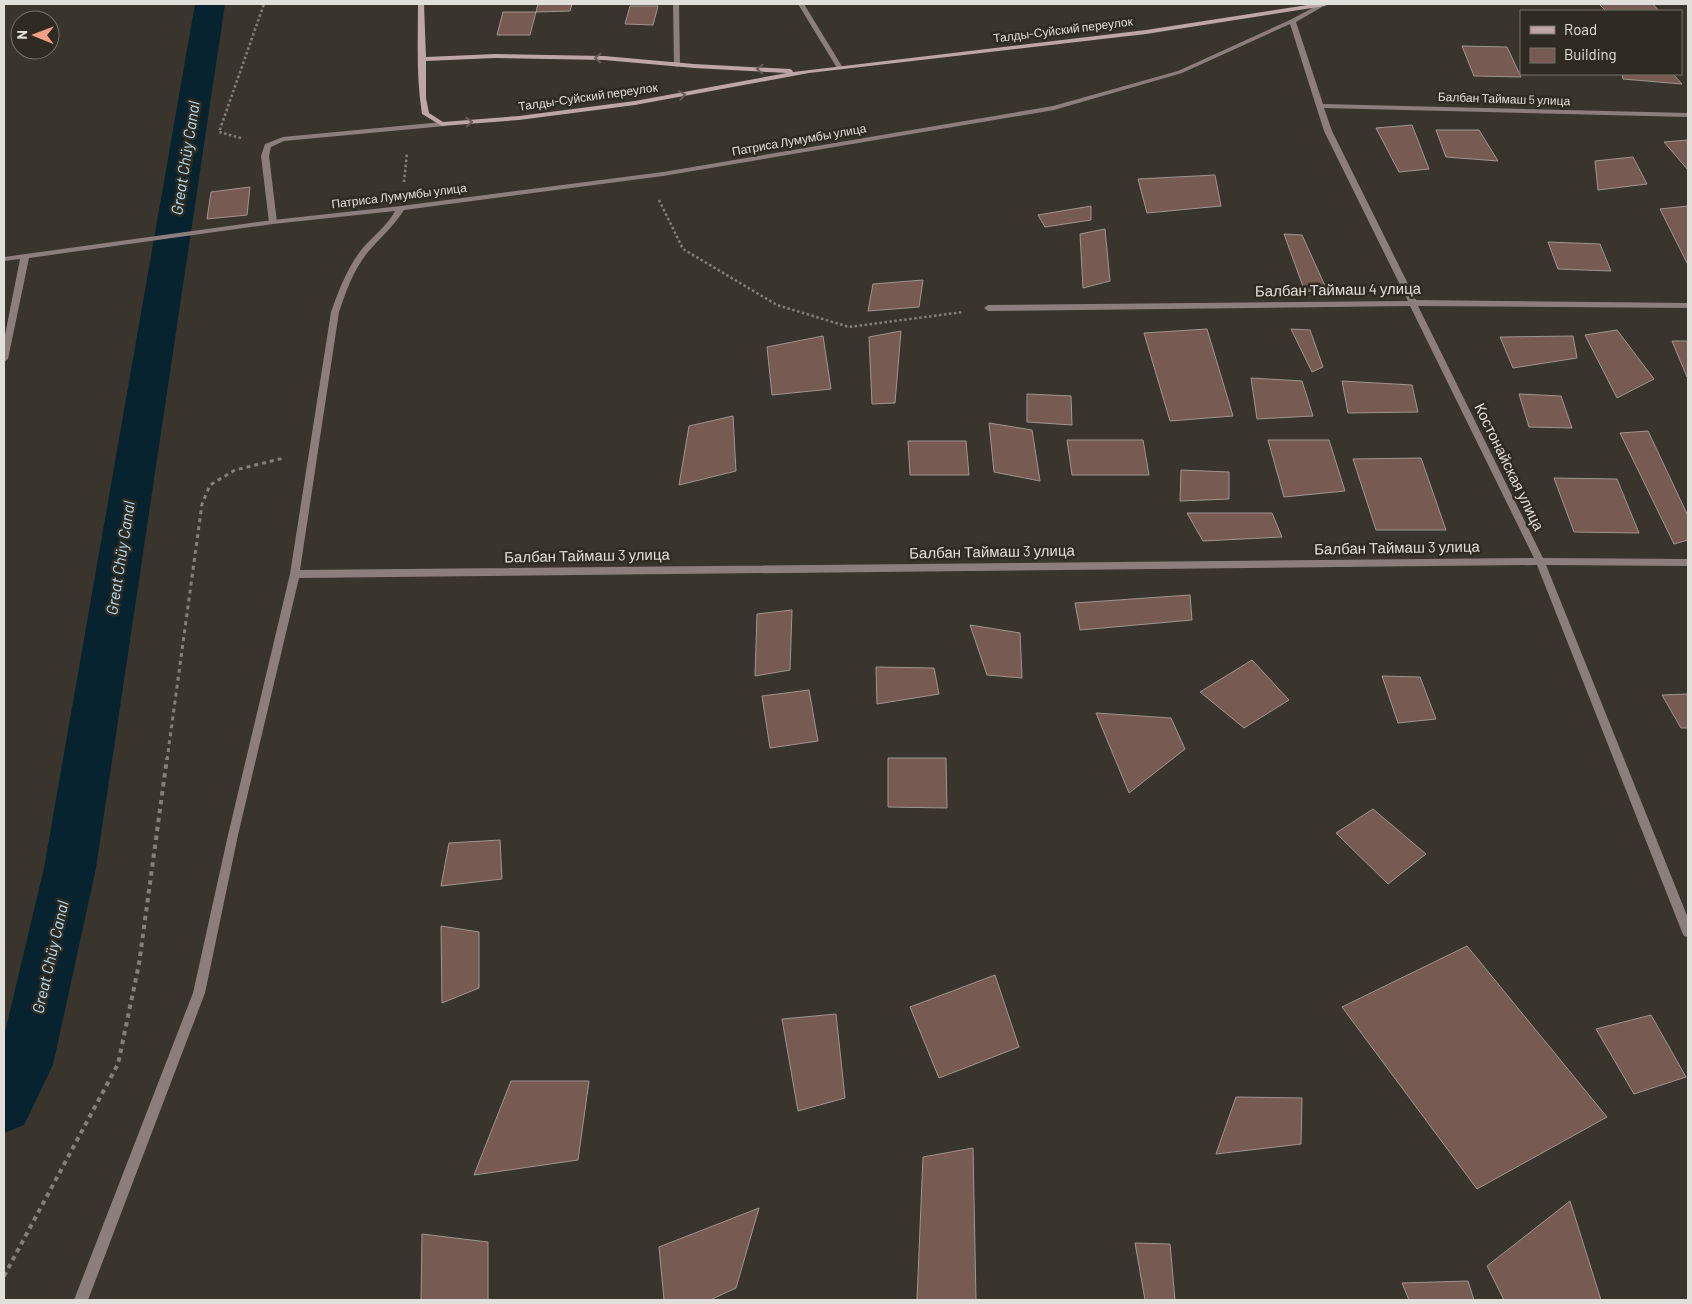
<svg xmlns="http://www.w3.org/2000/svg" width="1692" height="1304" font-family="Barlow,sans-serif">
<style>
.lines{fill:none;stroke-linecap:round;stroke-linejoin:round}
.canal{fill:#06232f;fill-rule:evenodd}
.building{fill:#775a51;stroke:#a19591}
.path-far2{stroke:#838078;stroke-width:2.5;stroke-dasharray:2.5 2.5;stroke-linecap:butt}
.path-far1{stroke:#838078;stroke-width:3;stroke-dasharray:4 4;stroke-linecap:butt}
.path{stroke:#838078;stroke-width:4;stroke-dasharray:4.5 4.5;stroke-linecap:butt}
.lane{fill:#8d7e7e;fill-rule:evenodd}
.street{fill:#8d7e7e;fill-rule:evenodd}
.secondary{fill:#bea6a7;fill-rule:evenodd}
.oneway{stroke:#685c57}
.labels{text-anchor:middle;stroke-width:5;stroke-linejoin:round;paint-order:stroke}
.far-street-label{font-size:12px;fill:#e1dfd9;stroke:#2f2b22}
.street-label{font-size:15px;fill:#e1dfd9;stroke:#2f2b22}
.water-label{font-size:16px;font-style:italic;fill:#b4e2f8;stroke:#2f2b22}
</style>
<rect width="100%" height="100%" fill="#39352c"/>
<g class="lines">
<path class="canal" d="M195,4H225L96,868L53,1065L24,1125L4,1133V1036L44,868Z"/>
</g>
<path class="building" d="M538,4H572L570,11L536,12Z
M1599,4H1653L1659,11H1606Z
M630,6H658L653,25L625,24Z
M503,12H536L530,35H497Z
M1462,46L1507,47L1521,77L1474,76Z
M1622,74H1673L1682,84L1623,79Z
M1412,125L1429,169L1399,172L1376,128Z
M1436,130H1479L1498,161L1446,157Z
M1688,140V170L1664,142Z
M1633,157L1647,184L1598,190L1595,161Z
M1215,175L1221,206L1147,213L1138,179Z
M250,187L247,215L207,219L211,192Z
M1091,206V220L1045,227L1038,215Z
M1688,206V265L1660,209Z
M1105,229L1110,281L1083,288L1080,234Z
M1284,234L1302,235L1326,288L1305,292Z
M1548,242L1600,244L1611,271L1558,269Z
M923,280L919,307L868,311L873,284Z
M1207,329L1233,416L1170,421L1144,333Z
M1291,329L1310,330L1323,367L1312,372Z
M1617,330L1654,379L1617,398L1585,335Z
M901,331L895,403L872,404L869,337Z
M823,336L831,389L772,395L767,347Z
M1573,336L1577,358L1513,368L1500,337Z
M1672,341H1688V377H1687Z
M1251,378L1302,381L1313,416L1257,419Z
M1342,381L1412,385L1418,412L1348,413Z
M1027,394L1071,396L1072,425L1027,422Z
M1519,394L1561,396L1572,428L1529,427Z
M733,416L736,471L679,485L689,426Z
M989,423L1032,430L1040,481L994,472Z
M1648,431L1688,516V540L1674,544L1620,433Z
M1067,440H1143L1149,475H1072Z
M1268,440H1329L1345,491L1284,497Z
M908,441H966L969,475H910Z
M1421,458L1446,530H1376L1353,459Z
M1181,470L1229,472V499L1180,501Z
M1554,478L1617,479L1639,533L1574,532Z
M1187,513H1272L1282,537L1203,541Z
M1190,595L1192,620L1080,630L1075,603Z
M792,610L790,670L755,676L757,614Z
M970,625L1020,633L1022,678L987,675Z
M1252,660L1289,700L1244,728L1200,692Z
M876,667L934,668L939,694L877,704Z
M1382,676L1420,677L1436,719L1398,723Z
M809,690L818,741L770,748L762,696Z
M1688,694V728H1681L1662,695Z
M1096,713L1171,718L1185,749L1129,793Z
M888,758H946L947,808L888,807Z
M1373,809L1426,854L1388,884L1336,833Z
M500,840L502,879L441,886L449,843Z
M441,926L479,932V988L442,1003Z
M1467,946L1607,1117L1477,1189L1342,1007Z
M995,975L1019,1047L939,1078L910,1007Z
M836,1014L845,1098L798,1111L782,1019Z
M1651,1015L1686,1077L1634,1094L1596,1029Z
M511,1081H589L578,1160L474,1175Z
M1236,1097L1302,1098L1301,1144L1216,1154Z
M973,1148L976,1300H917L923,1157Z
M1570,1201L1601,1300H1504L1487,1266Z
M759,1208L736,1288L710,1300H664L659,1247Z
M422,1234L488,1242V1300H421Z
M1135,1243L1170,1244L1175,1300H1145Z
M1468,1281L1474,1300H1409L1402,1283Z"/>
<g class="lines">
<path class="path-far2" d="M241,138L219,132L264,4
M404,182L407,153
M659,200L683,249L777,305L849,327L963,312"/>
<path class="path-far1" d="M167,760L202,504L210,485L235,470L284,458"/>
<path class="path" d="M4,1276L118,1064L139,964L167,758"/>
<path class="lane" d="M673,4H679L680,65L677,67L674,65Z
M798,4H804L843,68L842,69L837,68Z
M442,122H445V126L284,141L271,147L269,156L277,222L273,224L269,222L261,156L265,144L283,137Z"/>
<path class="street" d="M1320,4L1322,5V7L1296,22L1323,104L1688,113V117L1324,108L1332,131L1416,300L1688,303V308L1418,306L1543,558L1688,559V566L1546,565L1688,918V937L1684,936L1682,932L1537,565L299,578L238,835L205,993L88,1300H74L193,993L228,835L290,574L331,312C339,290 347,268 362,249C373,236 387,226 395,211L273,224L29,258L8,359L4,362V340L20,259L4,261V257L273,220L401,206L663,172L1053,106L1178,71L1290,20ZM1290,24L1324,131L1408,301L988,305L984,308L988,311L1410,306L1534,558L300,570L339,312C346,291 354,269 368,252C380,238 394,226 404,210L663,176L1054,110L1182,73Z"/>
<path class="secondary" d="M418,4H424L426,57L495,54L604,56L694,64L790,69L792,70L793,72L1146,30L1314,4H1328L1325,6L1146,34L809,73L635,105L519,120L442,126L422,114C416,77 418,41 418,4ZM495,58L604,60L694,68L787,73L635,101L519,116L443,122L429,113L426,98V61Z"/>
</g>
<defs><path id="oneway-chevron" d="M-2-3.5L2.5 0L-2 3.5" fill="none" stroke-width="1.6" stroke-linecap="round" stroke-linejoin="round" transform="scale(1.25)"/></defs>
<g class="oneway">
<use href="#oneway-chevron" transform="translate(598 58) rotate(-178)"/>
<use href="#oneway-chevron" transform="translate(760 69) rotate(-177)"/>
<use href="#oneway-chevron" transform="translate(682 95) rotate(-10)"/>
<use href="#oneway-chevron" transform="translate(469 122) rotate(-4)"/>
</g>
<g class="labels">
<g class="far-street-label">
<text transform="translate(1063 30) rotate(-7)" y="4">Талды-Суйский переулок</text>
<text transform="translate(588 97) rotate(-8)" y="4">Талды-Суйский переулок</text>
<text transform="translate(1504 99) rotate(2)" y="4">Балбан Таймаш 5 улица</text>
<text transform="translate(799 140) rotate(-10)" y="4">Патриса Лумумбы улица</text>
<text transform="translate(399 196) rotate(-7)" y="4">Патриса Лумумбы улица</text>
</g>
<g class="street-label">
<text transform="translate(1338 290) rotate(-1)" y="5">Балбан Таймаш 4 улица</text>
<text transform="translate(1509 467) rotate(64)" y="5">Костонайская улица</text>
<text transform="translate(1397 548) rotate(-1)" y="5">Балбан Таймаш 3 улица</text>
<text transform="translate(992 552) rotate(-1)" y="5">Балбан Таймаш 3 улица</text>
<text transform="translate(587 556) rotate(-1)" y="5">Балбан Таймаш 3 улица</text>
</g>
<g class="water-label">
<text transform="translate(185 158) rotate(-81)" y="6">Great Chüy Canal</text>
<text transform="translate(120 558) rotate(-81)" y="6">Great Chüy Canal</text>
<text transform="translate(50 957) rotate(-77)" y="6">Great Chüy Canal</text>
</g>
</g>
<rect width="1692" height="1304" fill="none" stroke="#e1dfd9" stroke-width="10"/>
<rect x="1520" y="10" width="162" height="65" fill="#2f2b22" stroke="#76736b"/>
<rect x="1530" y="26" width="25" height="8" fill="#bea6a7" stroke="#76736b"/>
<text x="1564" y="35" font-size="15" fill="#e1dfd9">Road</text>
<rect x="1530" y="48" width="25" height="15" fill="#775a51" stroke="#76736b"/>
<text x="1564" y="60" font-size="15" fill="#e1dfd9">Building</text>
<g transform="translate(35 35) rotate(271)"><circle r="24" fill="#2f2b22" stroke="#76736b"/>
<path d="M0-4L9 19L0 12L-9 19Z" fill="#f39f86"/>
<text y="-8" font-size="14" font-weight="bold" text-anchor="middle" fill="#e1dfd9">N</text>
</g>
</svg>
